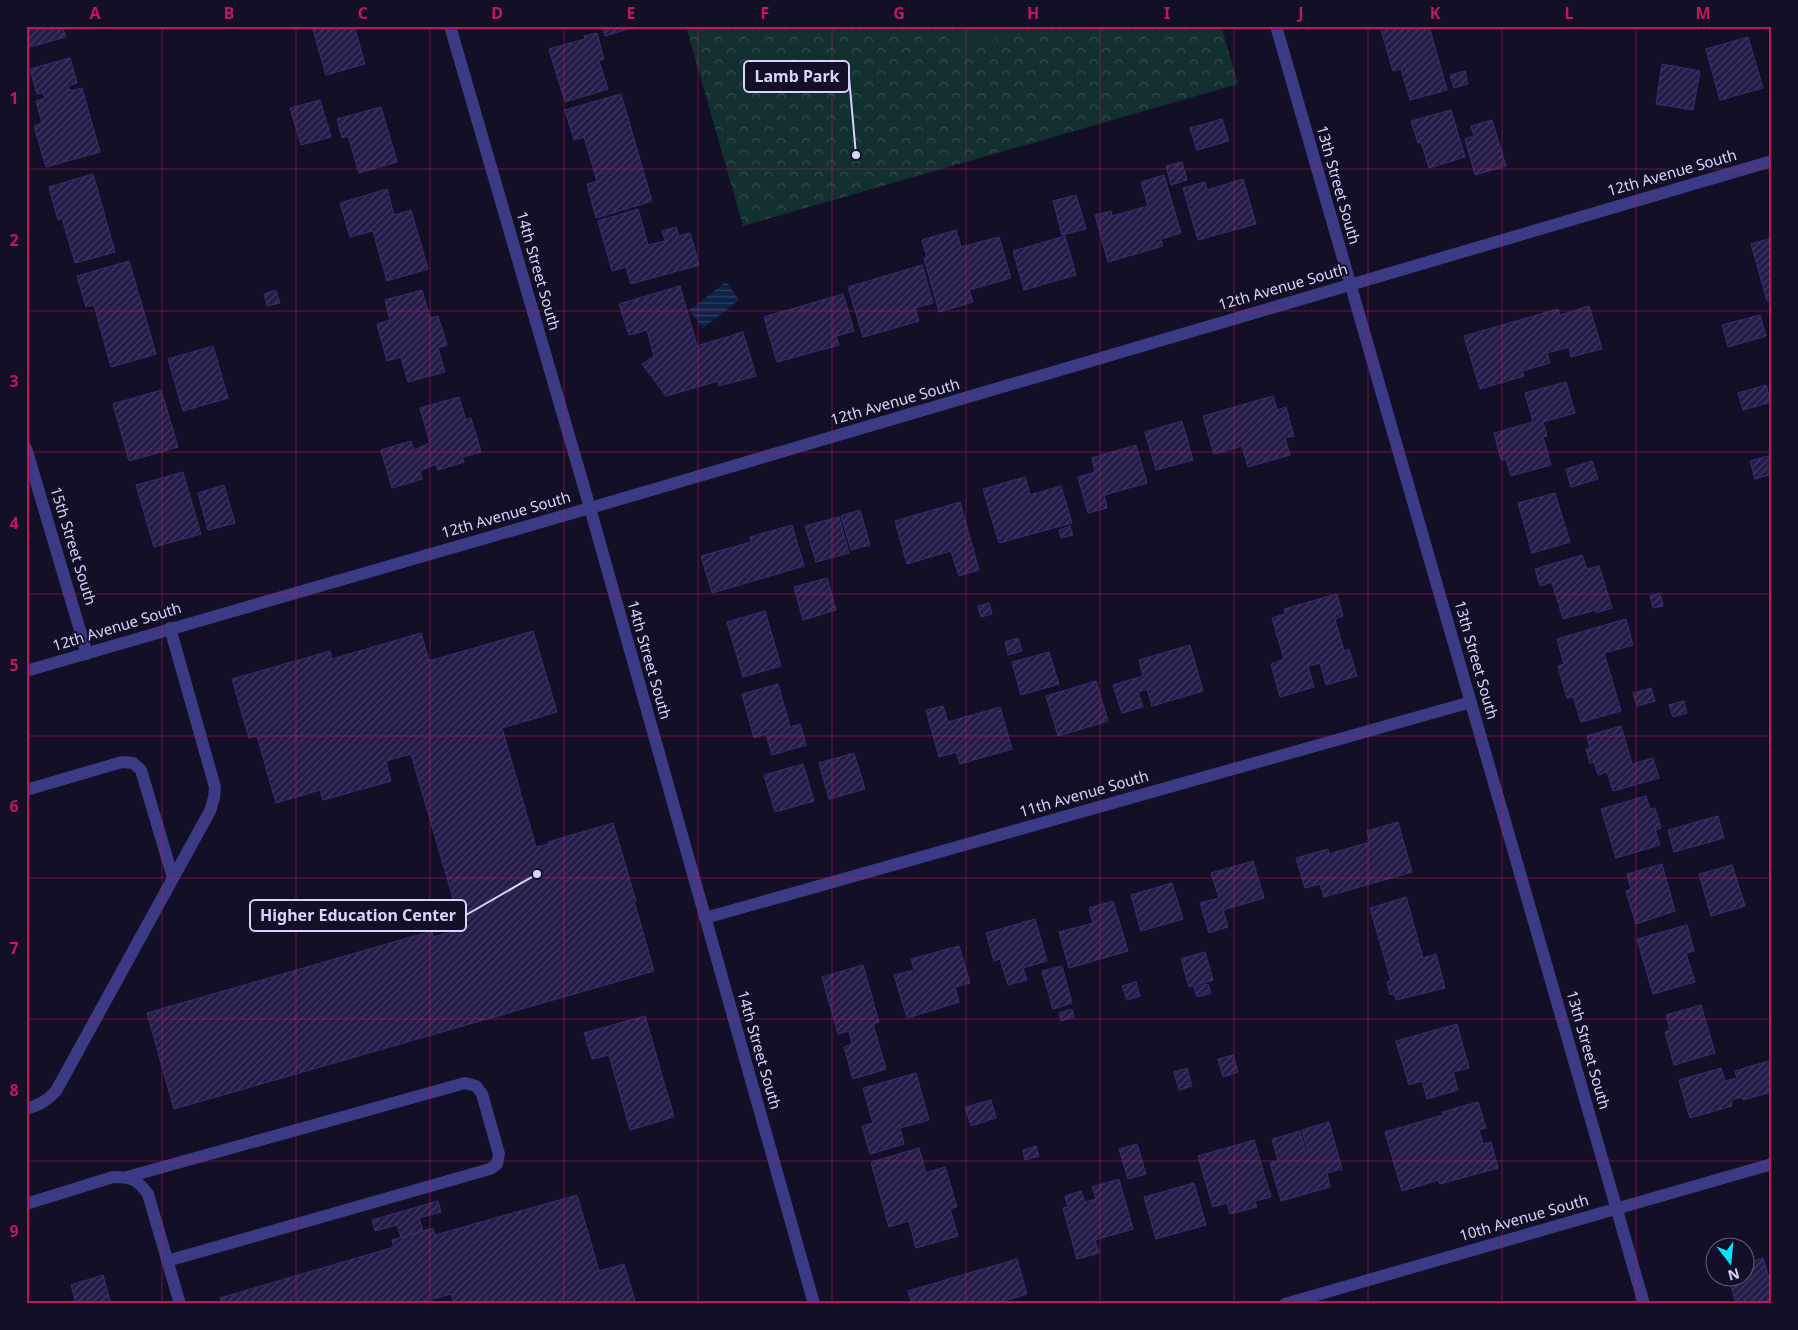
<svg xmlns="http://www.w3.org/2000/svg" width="1798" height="1330" font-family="'Noto Sans',sans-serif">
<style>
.forest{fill:url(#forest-crowns)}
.garden{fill:#12302f}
.water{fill:url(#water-rules)}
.building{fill:url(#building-hatch);stroke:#3b2d73}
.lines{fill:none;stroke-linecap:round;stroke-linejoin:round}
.service{stroke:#3d3a85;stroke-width:12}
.minor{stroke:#3d3a85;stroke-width:12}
.tertiary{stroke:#3d3a85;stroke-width:12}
.grid{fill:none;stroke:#c2185b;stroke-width:1;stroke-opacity:0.55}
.labels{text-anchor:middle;stroke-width:4;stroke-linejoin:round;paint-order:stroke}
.street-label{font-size:15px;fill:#d9d4ff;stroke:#130f26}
.leader{fill:none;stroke:#d9d4ff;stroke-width:2}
.callout-dot{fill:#d9d4ff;stroke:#130f26;stroke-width:2}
.callout{fill:#130f26;stroke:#d9d4ff;stroke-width:2}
.callout-label{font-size:16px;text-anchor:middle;font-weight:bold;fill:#d9d4ff}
.neatline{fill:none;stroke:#c2185b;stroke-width:2}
.grid-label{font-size:16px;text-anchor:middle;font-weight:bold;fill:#c2185b}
</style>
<defs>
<pattern id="forest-crowns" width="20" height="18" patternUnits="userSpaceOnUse" patternTransform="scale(1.25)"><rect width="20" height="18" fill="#12302f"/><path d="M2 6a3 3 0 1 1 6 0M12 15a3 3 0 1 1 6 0" fill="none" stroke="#344d4e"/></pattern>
<pattern id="water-rules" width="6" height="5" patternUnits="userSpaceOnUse" patternTransform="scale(1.25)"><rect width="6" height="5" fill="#0c2248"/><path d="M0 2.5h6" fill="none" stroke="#2f4163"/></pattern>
<pattern id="building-hatch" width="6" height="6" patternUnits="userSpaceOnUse" patternTransform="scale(1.25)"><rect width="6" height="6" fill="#241b47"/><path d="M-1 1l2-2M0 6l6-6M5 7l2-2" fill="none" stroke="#433b63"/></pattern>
</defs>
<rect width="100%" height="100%" fill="#130f26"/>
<path class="forest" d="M686,26H1221L1238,84L743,226Z"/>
<path class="garden" d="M957,26H992L996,40L964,50Z"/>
<path class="water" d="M726,282L739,300L703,328L689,310Z"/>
<path class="building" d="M26,26H62L66,37L26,48Z
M312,26H354L365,64L326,75Z
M602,26H638L605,36Z
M1380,26H1429L1447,90L1410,100L1401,69L1393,71Z
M597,33L604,59L599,61L608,89L565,102L549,49L585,39L584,36Z
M1748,37L1763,88L1720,100L1706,49Z
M70,58L77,83L68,86L70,91L82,88L100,152L46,167L34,126L42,123L36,101L45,98L43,93L37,94L30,69Z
M1662,64L1700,71L1693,110L1656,104Z
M1465,71L1468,84L1454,88L1450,75Z
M621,94L652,201L596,218L587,184L597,181L584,137L574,140L565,110Z
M320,100L331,137L301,145L290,108Z
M381,107L397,162L359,173L348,136L342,138L337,119Z
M1451,110L1465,157L1429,168L1421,142L1418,143L1411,121Z
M1222,119L1229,141L1197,150L1190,128Z
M1492,120L1506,166L1475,175L1465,139L1474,136L1471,126Z
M1182,162L1187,180L1171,185L1166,166Z
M93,174L115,252L75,263L62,218L58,220L49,187Z
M1164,175L1181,233L1161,239L1163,246L1108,262L1095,215L1111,211L1112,216L1148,206L1141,182Z
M1243,179L1256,224L1198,240L1183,188L1205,182L1207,190Z
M387,189L394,215L411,210L428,269L387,281L373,231L350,237L340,203Z
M1076,195L1086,229L1062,235L1053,201Z
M638,209L648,245L665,241L662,231L676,227L679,236L690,233L699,265L631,284L626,267L612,271L598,221Z
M956,230L961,247L999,237L1011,278L969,290L973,302L939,312L924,258L927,257L922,240Z
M1065,236L1076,275L1024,290L1013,251Z
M1772,238V300L1767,301L1751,244Z
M129,261L156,354L111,367L94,305L86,307L77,276Z
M922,265L933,303L915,308L919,321L863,337L848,287Z
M680,286L697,346L743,332L756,376L719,386L718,381L666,396L642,364L654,356L647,330L629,335L619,304Z
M276,290L280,303L267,306L264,294Z
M422,290L430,318L438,316L447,345L438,348L445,372L408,382L401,357L387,361L377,324L390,320L385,300Z
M843,294L854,331L836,336L839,345L777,362L764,317Z
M1589,306L1602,349L1571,357L1569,347L1547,353L1550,363L1522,371L1524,376L1480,389L1464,336L1558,309L1560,315Z
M1760,315L1766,336L1728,347L1722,325Z
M213,346L228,398L183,411L168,359Z
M1566,382L1575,413L1543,422L1547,436L1543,437L1551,465L1511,476L1506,459L1501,460L1494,433L1533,422L1525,393Z
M1766,385L1771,402L1743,410L1738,393Z
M161,390L178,447L129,461L113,404Z
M1273,396L1277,410L1286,407L1294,436L1285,438L1290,455L1248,467L1242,446L1214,454L1203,416Z
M459,397L466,420L471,418L481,452L462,457L464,462L438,470L436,464L420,471L422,479L392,488L381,450L411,441L414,450L430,443L420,408Z
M1182,421L1193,460L1156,470L1145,432Z
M1136,445L1147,483L1104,495L1107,508L1088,513L1078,477L1095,472L1092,458Z
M1772,455V474L1755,479L1750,461Z
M1592,461L1598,479L1571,487L1566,469Z
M183,472L201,534L154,547L136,485Z
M1025,477L1030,495L1061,486L1072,523L999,543L983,489Z
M224,485L235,523L208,530L198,493Z
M1555,493L1570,542L1532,553L1518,503Z
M960,502L979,570L959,576L951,551L907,564L895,521Z
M860,510L870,545L851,550L841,516Z
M839,517L849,553L816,562L805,526Z
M792,525L804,566L712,593L701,556L751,542L750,537Z
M1070,526L1073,535L1061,538L1059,530Z
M1582,555L1587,569L1599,566L1612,608L1596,613V610L1563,619L1552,582L1540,586L1535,569Z
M827,578L836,610L803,620L794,587Z
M1660,593L1663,606L1653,608L1650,596Z
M1337,594L1343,616L1335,619L1344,651L1349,649L1357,676L1326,685L1320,663L1308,666L1314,687L1280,697L1271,664L1284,659L1272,618L1285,614L1284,609Z
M989,603L992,614L981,617L978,606Z
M765,611L781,666L743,677L727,622Z
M1626,619L1633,645L1604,653L1621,711L1581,722L1573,696L1567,698L1558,666L1564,664L1557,639Z
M533,631L557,712L502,728L536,847L549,844L548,842L613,823L636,901H634L654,971L174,1109L147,1013L432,931L433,937L462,929L411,754L386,761L391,781L323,800L320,790L276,803L257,736L249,738L232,679L330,651L332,659L421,633L429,661Z
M1018,638L1022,651L1008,655L1005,642Z
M1190,645L1203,691L1152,706L1147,689L1138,692L1143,707L1122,713L1113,685L1143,676L1139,660Z
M1049,652L1059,684L1021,695L1012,662Z
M1096,681L1108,721L1058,736L1046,696Z
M778,684L790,727L800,724L806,745L772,755L766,734L754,738L742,694Z
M1651,688L1655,701L1637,706L1633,693Z
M1684,701L1687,713L1673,717L1669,705Z
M943,706L948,722L1000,707L1012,749L960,764L956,752L939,757L926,710Z
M1621,726L1632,764L1653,758L1659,778L1613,791L1607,772L1598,775L1594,762L1590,763L1586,749L1590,748L1587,736Z
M854,753L865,789L829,799L819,763Z
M803,764L814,801L775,812L764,775Z
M1646,796L1650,809L1655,808L1661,828L1655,830L1660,845L1616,858L1601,809Z
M1718,816L1724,838L1674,852L1668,830Z
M1398,822L1412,872L1324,897L1320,884L1305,888L1296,858L1328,849L1329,854L1370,842L1367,831Z
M1253,861L1264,898L1223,910L1228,927L1209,933L1200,903L1219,898L1211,873Z
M1662,864L1675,911L1636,924L1626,891L1631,889L1627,874Z
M1732,865L1745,906L1711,916L1699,874Z
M1172,883L1183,919L1141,931L1131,895Z
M1406,897L1423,958L1436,954L1445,988L1396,1000L1394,993L1390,995L1387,982L1391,981L1370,908Z
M1113,901L1128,951L1069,968L1059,932L1093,923L1089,908Z
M1035,919L1047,961L1023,968L1027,980L1008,985L1000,959L994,961L986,933Z
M1687,925L1694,951L1686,953L1695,982L1653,994L1637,939Z
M959,946L970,983L955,987L959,1002L907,1018L894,975L914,970L911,959Z
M1205,952L1213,980L1189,987L1181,959Z
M863,965L879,1022L873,1024L886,1069L853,1079L844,1047L852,1044L849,1031L838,1034L822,977Z
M1062,966L1072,1003L1053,1009L1042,971Z
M1136,982L1140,996L1127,1000L1122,986Z
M1208,984L1211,993L1197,997L1194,987Z
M1701,1005L1715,1053L1674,1065L1665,1032L1670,1030L1666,1015Z
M1072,1009L1074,1017L1061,1021L1059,1013Z
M645,1016L674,1117L630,1130L609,1055L592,1059L584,1033Z
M1457,1024L1469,1068L1453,1072L1458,1090L1427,1099L1422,1081L1409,1085L1396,1041Z
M1233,1055L1238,1072L1223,1077L1218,1059Z
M1772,1060V1092L1743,1100L1742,1097L1731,1100L1732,1106L1690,1118L1679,1080L1721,1068L1725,1081L1737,1078L1735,1071Z
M1187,1068L1192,1086L1179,1090L1174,1072Z
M916,1073L929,1120L900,1128L904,1144L870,1154L862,1126L873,1123L863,1088Z
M991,1100L996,1118L971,1126L965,1107Z
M1478,1102L1486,1128L1479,1130L1483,1144L1491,1142L1498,1168L1440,1184L1439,1180L1402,1191L1385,1132L1443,1115L1442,1112Z
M1329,1122L1342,1169L1327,1173L1330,1187L1281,1201L1270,1163L1278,1161L1272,1139L1300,1131L1306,1153L1308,1152L1302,1130Z
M1254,1140L1271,1197L1255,1201L1257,1207L1230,1214L1227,1203L1213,1207L1198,1156Z
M1137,1144L1146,1174L1128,1179L1119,1149Z
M1036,1146L1039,1156L1025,1160L1023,1150Z
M919,1148L926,1173L945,1167L957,1207L950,1209L958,1236L916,1248L909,1221L889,1227L871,1162Z
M1119,1179L1133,1229L1095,1240L1099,1253L1077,1259L1063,1208L1068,1207L1065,1196L1081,1191L1085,1202L1096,1199L1092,1187Z
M1194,1183L1206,1225L1156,1239L1144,1197Z
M577,1195L599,1271L624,1264L636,1304H454L451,1294L416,1304H222L220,1298L394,1247L392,1240L433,1228L435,1235Z
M438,1201L441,1212L419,1218L423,1231L401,1237L397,1225L375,1231L372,1220Z
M1763,1258L1772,1288V1304H1736L1729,1278H1746V1263Z
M1017,1259L1027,1294L994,1304H912L908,1291Z
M103,1275L111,1304H76L71,1285Z"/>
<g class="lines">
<path class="service" d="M26,790L122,762L133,763L141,770L173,878
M26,1109C39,1105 47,1101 56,1091L210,811L214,798L215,787L170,628
M127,1177L465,1083L476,1086L482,1094L499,1154L497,1164L490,1169L167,1261
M26,1204L113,1177C131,1177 137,1179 148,1194L180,1304"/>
<path class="minor" d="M450,26L590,508
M1276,26L1644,1304
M26,448L87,654
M705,918L1471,702
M1285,1304L1772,1164"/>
<path class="tertiary" d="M590,508L814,1304
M26,671L590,508L1772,161"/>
</g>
<path class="grid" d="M162,26V1304M296,26V1304M430,26V1304M564,26V1304M698,26V1304M832,26V1304M966,26V1304M1100,26V1304M1234,26V1304M1368,26V1304M1502,26V1304M1636,26V1304M26,169H1772M26,311H1772M26,452H1772M26,594H1772M26,736H1772M26,878H1772M26,1019H1772M26,1161H1772"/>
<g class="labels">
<g class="street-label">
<text transform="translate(1672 173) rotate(-16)" y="5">12th Avenue South</text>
<text transform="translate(1338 185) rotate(74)" y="5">13th Street South</text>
<text transform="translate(538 271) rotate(74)" y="5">14th Street South</text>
<text transform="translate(1283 287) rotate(-16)" y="5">12th Avenue South</text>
<text transform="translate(895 402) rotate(-16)" y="5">12th Avenue South</text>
<text transform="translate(506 515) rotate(-16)" y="5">12th Avenue South</text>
<text transform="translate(73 546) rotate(73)" y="5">15th Street South</text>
<text transform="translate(117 627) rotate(-17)" y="5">12th Avenue South</text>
<text transform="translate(649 660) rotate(74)" y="5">14th Street South</text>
<text transform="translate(1476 660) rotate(74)" y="5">13th Street South</text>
<text transform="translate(1084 794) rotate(-16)" y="5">11th Avenue South</text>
<text transform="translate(759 1050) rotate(74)" y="5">14th Street South</text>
<text transform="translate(1588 1050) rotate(74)" y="5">13th Street South</text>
<text transform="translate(1524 1218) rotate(-16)" y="5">10th Avenue South</text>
</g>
</g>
<path class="leader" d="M856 155L849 77M537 874L466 915"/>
<g class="callout-dot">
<circle cx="856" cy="155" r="5"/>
<circle cx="537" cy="874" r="5"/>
</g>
<g class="callout">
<rect x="744" y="61" width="105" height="31" rx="5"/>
<rect x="250" y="900" width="216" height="31" rx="5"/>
</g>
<g class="callout-label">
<text x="797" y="82">Lamb Park</text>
<text x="358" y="921">Higher Education Center</text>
</g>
<rect width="1798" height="1330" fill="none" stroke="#130f26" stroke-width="55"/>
<g transform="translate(1730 1262) rotate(164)"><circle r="24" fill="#130f26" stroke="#625e7d"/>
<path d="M0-4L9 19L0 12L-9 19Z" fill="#00e5ff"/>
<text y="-8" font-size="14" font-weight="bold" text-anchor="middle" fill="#d9d4ff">N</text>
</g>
<rect x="28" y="28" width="1742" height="1274" class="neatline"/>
<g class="grid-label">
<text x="95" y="19">A</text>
<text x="229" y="19">B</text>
<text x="363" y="19">C</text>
<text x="497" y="19">D</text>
<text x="631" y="19">E</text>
<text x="765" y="19">F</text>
<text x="899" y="19">G</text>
<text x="1033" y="19">H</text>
<text x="1167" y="19">I</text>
<text x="1301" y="19">J</text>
<text x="1435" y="19">K</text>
<text x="1569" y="19">L</text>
<text x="1703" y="19">M</text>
<text x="14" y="104">1</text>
<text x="14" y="246">2</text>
<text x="14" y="387">3</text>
<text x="14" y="529">4</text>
<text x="14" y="671">5</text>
<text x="14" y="812">6</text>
<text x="14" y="954">7</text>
<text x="14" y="1096">8</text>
<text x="14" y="1237">9</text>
</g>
</svg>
